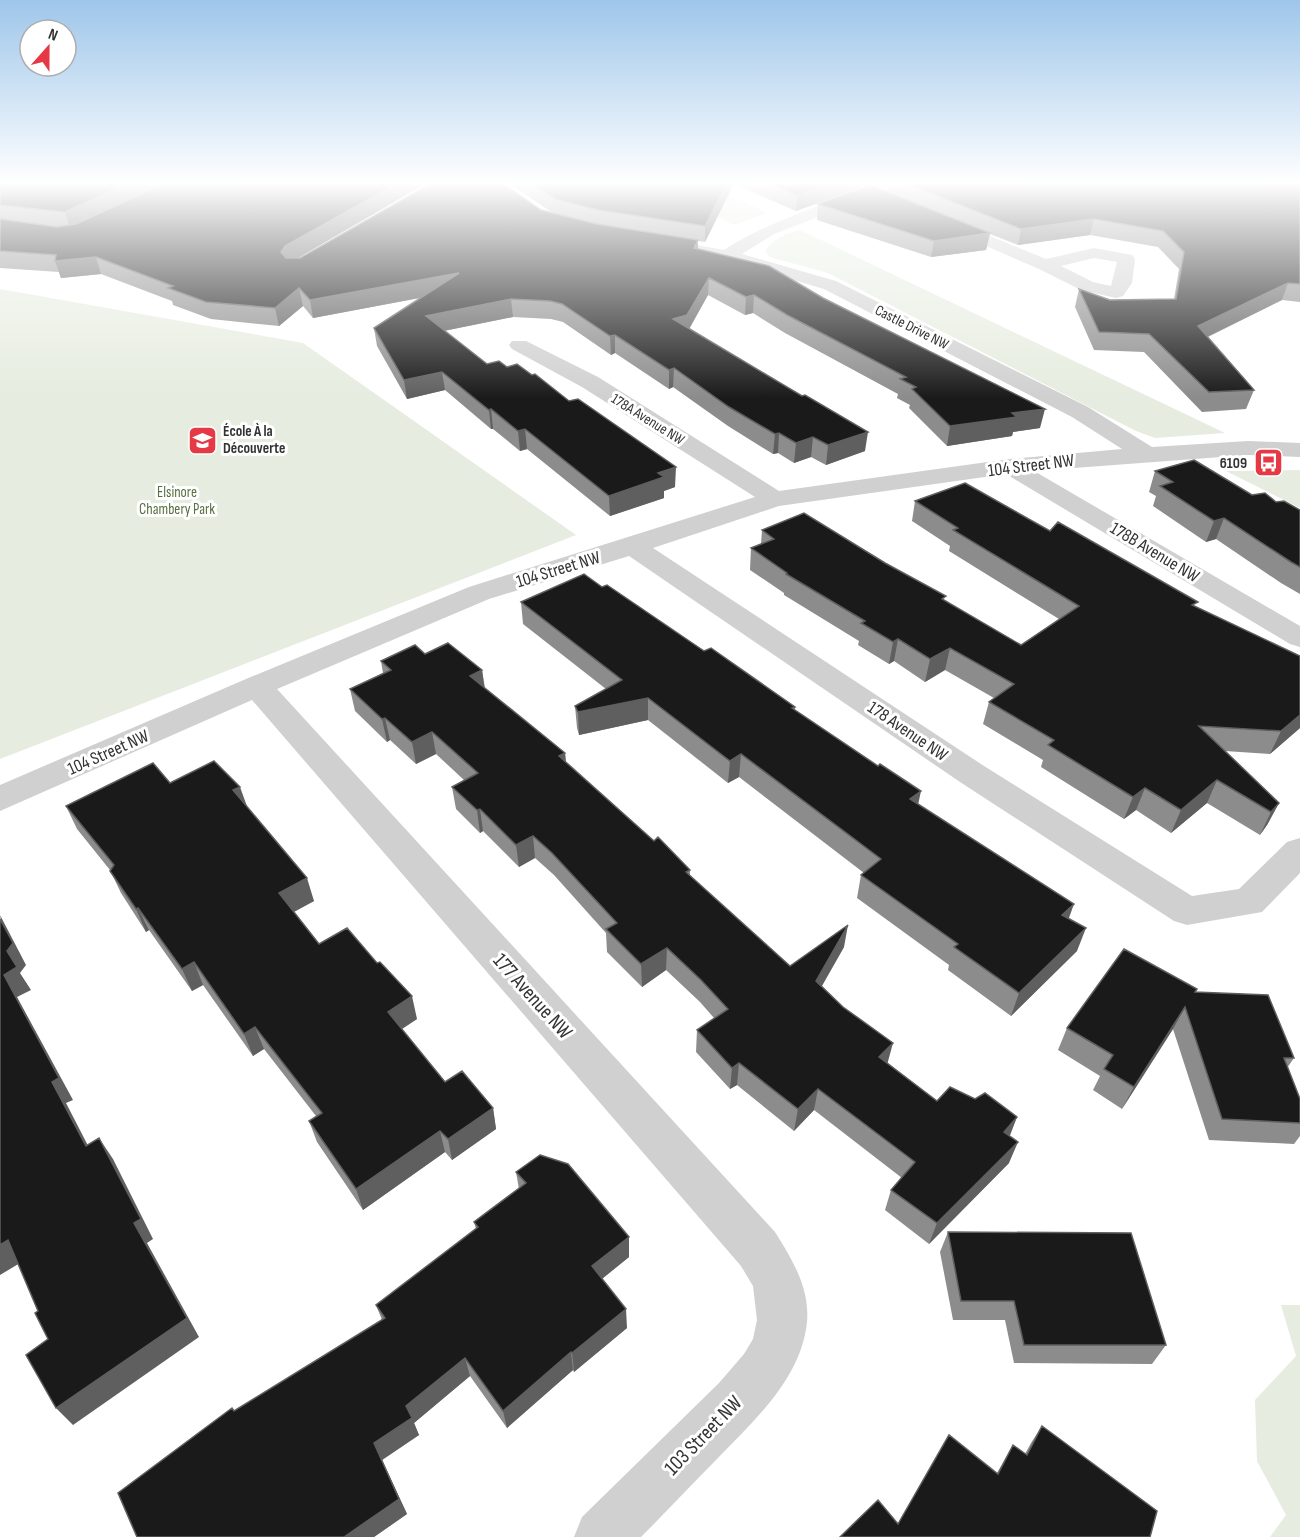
<svg xmlns="http://www.w3.org/2000/svg" width="1300" height="1537" font-family="'Sofia Sans Condensed',sans-serif">
<style>
.green{fill:#e6ecdf}
.lines{fill:none;stroke-linecap:round;stroke-linejoin:round}
.minor{fill:#d0d0d0;fill-rule:evenodd}
.wall{fill:#8c8c8c}
.shaded-wall{fill:#5f5f5f}
.building{fill:#1a1a1a;stroke:#5f5f5f;stroke-width:1.5}
.labels{text-anchor:middle;stroke-width:6;stroke-linejoin:round;paint-order:stroke}
.far-street-label{font-size:15px;fill:#333;stroke:#fff}
.far-poi-label{font-size:15px;font-weight:bold;fill:#333;stroke:#fff;text-anchor:start}
.far-park-label{font-size:15px;fill:#56703f;stroke:#fff}
.street-label{font-size:18px;fill:#333;stroke:#fff}
.near-street-label{font-size:21px;fill:#333;stroke:#fff}
</style>
<rect width="100%" height="100%" fill="#fff"/>
<path class="green" d="M651,183H703L767,213L734,225Z
M800,230L1225,433L1155,438L1136,431L828,273L770,257L765,251C774,239 786,233 800,230Z
M0,289L303,343L576,535L0,759Z
M1300,470V508L1226,471Z
M1281,1305H1300V1537H1270L1286,1515L1257,1461L1255,1400L1296,1356Z"/>
<g class="lines">
<path class="minor" d="M877,183H898L875,195L774,234L742,254L836,281L1088,407L1152,447L1248,441L1300,443V457L1248,455L1034,471L1300,626V647L1290,644L1006,474L779,506L653,548L984,766L1192,896L1239,889L1287,842L1300,838V873L1262,912L1187,925L1174,921L960,782L629,556L489,599L277,689L775,1232C792,1259 810,1288 807,1322C801,1380 753,1421 715,1461C690,1486 666,1512 641,1537H574L582,1517L719,1383L744,1354L753,1339L757,1320L753,1286L741,1266L252,700L0,811V785L246,679L469,587L755,497L582,387L512,349L509,345L512,341H526L598,377L779,491L1009,459L1122,449L1072,417L824,289L743,265L658,248L652,247L649,243L652,239L658,238L724,250C772,219 826,205 877,183Z
M946,218L1046,259L1094,248L1132,255L1135,259L1132,283L1123,296L1116,298L1081,290L1039,269L940,226L938,223ZM1094,258L1117,262L1111,286L1093,282L1061,266Z"/>
</g>
<path class="wall" d="M0,183H430L420,187L298,258L541,210L553,213L508,183H872L796,211L734,184L705,242L698,241V249L1040,428L1013,432L1012,436L947,446L909,408L910,405L897,398L898,394L785,333L753,313L745,315L708,295L689,328L865,451L826,465L811,457L794,463L778,453L773,454L728,426L673,387L669,389L615,353L611,355L563,322L551,319L513,317L444,331L487,364L675,487L664,491V498L610,516L527,449L520,451L493,429H491L445,390L407,399L377,346L374,328L420,298L313,318L303,306L279,326L211,319L173,305L172,301L101,274L61,278L59,272L0,268Z
M888,183H1300V302L1282,300L1208,337L1254,390L1246,409L1202,412L1144,352L1094,350L1075,307L1079,289L1110,300L1174,299L1179,269L1158,247L1090,235L1018,245L990,234L986,250L931,257L817,220L818,204L887,192Z
M1155,471L1252,495L1300,510V594L1281,583L1216,539L1206,542L1153,506L1156,496L1149,492Z
M915,501L1050,531L1196,607L1300,656V728L1270,754L1225,751L1279,803L1267,825L1260,835L1207,803L1171,833L1136,810L1124,819L1041,767L1043,760L983,724L989,702L994,698L945,670L925,682L894,661L889,664L858,645L859,641L784,595V593L750,570L751,548L761,544L762,530L945,601L1021,645L1059,619L949,551L950,546L912,521Z
M602,587L795,707V710L1069,919L1077,951L1011,1016L948,970L949,965L857,898L861,875L864,873L739,777L728,783L648,720L579,735L577,728L575,706L606,689L523,624L521,602Z
M425,654L482,670L485,688L565,753L566,763L654,841L690,870V876L790,966L844,947L822,986L888,1063L937,1101L975,1099L1017,1117L1009,1136V1163L929,1244L885,1210L891,1190L902,1178L814,1110L794,1131L737,1085L730,1089L696,1052L697,1030L714,1018L700,1002L666,970L642,987L607,952L606,933L554,875L535,858L519,867L483,831L480,833L456,809L452,787L464,780L436,754L416,764L390,740L387,742L355,711L350,689L383,673L381,661Z
M170,783L246,805L314,901L294,912L319,944L417,1019L402,1029L445,1082L493,1108L496,1129L452,1160L445,1152L363,1210L317,1142L309,1121L316,1116L264,1049L253,1056L203,985L192,991L149,930L146,932L121,893L110,870L77,829L66,806Z
M1195,992L1294,1058L1287,1068L1300,1099V1136L1294,1144L1209,1140L1173,1029L1122,1109L1093,1090L1100,1076L1058,1050L1067,1028Z
M516,1172L629,1257L602,1279L627,1328L574,1372L573,1370L507,1428L470,1376L414,1423L419,1435L382,1460L407,1514L374,1537H137L234,1411L382,1320L376,1305L476,1229L474,1222L519,1189Z
M948,1232L1166,1345L1152,1364L1014,1363L1005,1320H953L940,1252Z
M1042,1426L1150,1537L898,1524L997,1473L1013,1445L1025,1454L1031,1443Z"/>
<path class="shaded-wall" d="M129,183H167L70,228L65,212Z
M398,183H430L420,187L289,263L281,252L285,246Z
M727,183H734L705,242V226Z
M832,183H872L796,211L797,196Z
M1094,219L1090,235L1018,245L1021,229Z
M990,233L986,250L931,257L934,241Z
M698,240V256L694,248Z
M96,257L101,274L61,278L55,261Z
M459,273L461,290L313,318L310,300Z
M709,278L708,295L687,333L673,319Z
M1288,283L1282,300L1192,344L1198,326Z
M299,288L303,306L279,326L275,308Z
M754,295L753,313L745,315L746,297Z
M511,299L513,317L428,334L426,316Z
M615,335V353L611,355L610,336Z
M674,368L673,387L669,389V370Z
M442,372L445,390L407,399L404,380Z
M491,409L493,429H491L489,410Z
M1045,409L1040,428L1013,432L1012,436L947,446L950,426L1012,413Z
M525,429L527,449L520,451L518,431Z
M868,432L865,451L826,465L828,445Z
M779,433L778,453L773,454L775,434Z
M813,437L811,457L794,463L796,443Z
M676,467L675,487L664,491V498L610,516L609,496L658,473Z
M1224,518L1216,539L1206,542L1214,521Z
M898,639L894,661L889,664L893,642Z
M950,648L945,670L925,682L930,659Z
M482,670L485,692L470,676Z
M648,698V720L579,735L578,712Z
M1300,715V728L1270,754L1281,731Z
M385,718L390,740L387,742L382,719Z
M432,732L436,754L416,764L412,742Z
M565,753L567,775L559,756Z
M741,754L739,777L728,783L730,761Z
M1217,780L1207,803L1171,833L1181,810Z
M240,787L248,809L233,790Z
M1145,788L1136,810L1124,819L1133,797Z
M921,791L916,814L910,799Z
M1279,803L1267,825L1260,835L1271,812Z
M480,809L483,831L480,833L477,810Z
M533,836L535,858L519,867L516,845Z
M307,878L314,901L286,916L279,893Z
M1074,904L1066,926L1062,915Z
M138,908L149,930L146,932L136,909Z
M0,915L26,965L20,973L31,990L17,997L73,1100L66,1103L99,1167L86,1146L52,1082L4,975L7,951Z
M848,925L844,947L812,1003L816,981Z
M1086,928L1077,951L1011,1016L1019,993Z
M667,948L666,970L642,987L641,964Z
M194,962L203,985L192,991L182,969Z
M412,996L417,1019L394,1034L388,1012Z
M1185,1007L1173,1029L1122,1109L1134,1087Z
M255,1027L264,1049L253,1056L244,1034Z
M893,1043L887,1065L879,1057Z
M739,1063L737,1085L730,1089L732,1068Z
M818,1089L814,1110L794,1131L798,1109Z
M493,1108L496,1129L452,1160L448,1139Z
M1017,1117L1009,1138L1004,1132Z
M440,1131L445,1152L363,1210L356,1189Z
M99,1138L113,1159L153,1239L147,1243L199,1337L73,1425L56,1408L134,1223Z
M1018,1142L1009,1163L929,1244L937,1223Z
M629,1237V1257L593,1286L592,1266Z
M8,1240L25,1260L0,1275V1245Z
M626,1309L627,1328L574,1372L572,1353Z
M571,1352L573,1370L507,1428L503,1411Z
M465,1358L470,1376L414,1423L419,1435L382,1460L407,1514L374,1537H344L374,1443L406,1406Z"/>
<path class="building" d="M0,183H129L65,212L0,205Z
M165,183H398L285,246L281,252L286,258H300L432,183H502L541,210L597,224L698,240L694,248L769,266L823,298L1045,409L1012,413L1017,417L950,426L912,389L916,387L900,379L906,377L787,315L754,295L746,297L709,278L687,315L673,319L802,396L805,395L868,432L828,445L813,437L796,443L779,433L775,434L729,407L674,368L669,370L615,335L610,336L562,304L550,301L511,299L426,316L487,364L499,361L507,367L517,364L532,375L535,374L569,401L578,399L676,467L658,473L664,477L609,496L525,429L518,431L491,409L489,410L442,372L404,380L374,328L459,273L310,300L299,288L275,308L206,302L168,288L173,286L96,257L55,261L56,255L0,251V219L57,227L76,224Z
M530,183H727L705,226L598,210L555,199Z
M768,183H832L797,196Z
M905,183H1300V284L1288,283L1198,326L1254,390L1209,392L1149,334L1099,332L1079,289L1110,300L1176,299L1184,252L1163,231L1094,219L1021,229Z
M870,185L990,233L934,241L818,204Z
M1194,460L1252,495L1265,493L1276,502L1284,501L1300,510V567L1291,562L1224,518L1214,521L1160,486L1173,482L1155,471Z
M965,483L1050,531L1058,522L1198,602L1192,605L1300,656V715L1281,731L1199,726L1279,803L1271,812L1217,780L1181,810L1145,788L1133,797L1048,745L1054,740L989,702L1014,684L950,648L930,659L898,639L893,642L861,623L865,621L786,574L787,573L751,548L774,539L762,530L804,513L885,563L946,596L942,599L1021,645L1079,606L953,530L958,528L915,501Z
M584,574L602,587L607,585L704,651L711,648L795,707L792,708L878,766L880,764L921,791L910,799L1074,904L1062,915L1086,928L1019,993L954,947L958,944L861,875L881,859L741,754L730,761L648,698L578,712L575,706L622,680L521,602Z
M448,643L482,670L470,676L565,753L559,756L654,841L658,837L690,870L686,872L790,966L848,925L816,981L843,1007L893,1043L879,1057L937,1101L950,1087L975,1099L985,1093L1017,1117L1004,1132L1018,1142L937,1223L891,1190L915,1162L818,1089L798,1109L739,1063L732,1068L697,1030L728,1009L701,980L667,948L641,964L606,929L617,923L552,853L533,836L516,845L480,809L477,810L452,787L478,773L432,732L412,742L385,718L382,719L350,689L391,670L381,661L415,645L425,654Z
M214,761L240,787L233,790L307,878L279,893L319,944L347,928L377,963L380,962L412,996L388,1012L445,1082L462,1071L493,1108L448,1139L440,1131L356,1189L309,1121L322,1113L255,1027L244,1034L194,962L182,969L138,908L136,909L110,871L114,865L66,806L153,763L170,783Z
M0,919L13,943L7,951L17,967L4,975L59,1078L52,1082L86,1146L99,1138L141,1219L134,1223L187,1318L56,1408L26,1355L48,1339L35,1313L38,1311L8,1240L0,1245Z
M1124,949L1197,989L1195,992L1268,995L1294,1058H1284L1300,1099V1123L1222,1119L1185,1007L1134,1087L1104,1069L1113,1055L1067,1028Z
M540,1155L568,1164L629,1237L592,1266L626,1309L572,1353L571,1352L503,1411L465,1358L406,1406L412,1418L374,1443L399,1499L344,1537H137L118,1493L232,1408L234,1411L385,1318L376,1305L478,1227L474,1222L526,1183L516,1172Z
M948,1232L1131,1233L1166,1345H1024L1014,1301H961Z
M1042,1426L1157,1511L1150,1537H840L878,1500L898,1524L949,1435L998,1474L1013,1445L1027,1455Z"/>
<linearGradient id="sky" x2="0" y2="1"><stop stop-color="#9ec6ea"/><stop offset="0.46" stop-color="#fff"/><stop offset="1" stop-color="#fff" stop-opacity="0"/></linearGradient>
<rect width="1300" height="398" fill="url(#sky)"/>
<defs>
<symbol id="school-square" viewBox="-11 -11 22 22"><rect x="-9" y="-9" width="18" height="18" rx="4" fill="#e63946" stroke="#fff"/><path d="M0-5L7-2L0 1L-7-2ZM-4 1L0 2.5L4 1V4Q0 6-4 4Z" fill="#fff"/></symbol>
<symbol id="bus-square" viewBox="-11 -11 22 22"><rect x="-9" y="-9" width="18" height="18" rx="4" fill="#e63946" stroke="#fff"/><path d="M-5-6H5V4H4V6H2V4H-2V6H-4V4H-5ZM-3.5-4V0h7V-4ZM-3.5 1.2v1.5H-2V1.2ZM2 1.2v1.5H3.5V1.2Z" fill="#fff"/></symbol>
</defs>
<g fill-rule="evenodd">
<use href="#school-square" x="186" y="424" width="33" height="33"/>
<use href="#bus-square" x="1252" y="446" width="33" height="33"/>
</g>
<g class="labels">
<g class="far-street-label">
<text transform="translate(912 327) rotate(27)" y="5">Castle Drive NW</text>
<text transform="translate(648 419) rotate(32)" y="5">178A Avenue NW</text>
</g>
<g class="far-poi-label">
<text x="223" y="436">École À la<tspan x="223" dy="17">Découverte</tspan></text>
<text x="1247" y="468" text-anchor="end">6109</text>
</g>
<g class="far-park-label">
<text x="177" y="497">Elsinore<tspan x="177" dy="17">Chambery Park</tspan></text>
</g>
<g class="street-label">
<text transform="translate(1031 465) rotate(-7)" y="6">104 Street NW</text>
<text transform="translate(1155 552) rotate(31)" y="6">178B Avenue NW</text>
<text transform="translate(558 569) rotate(-17)" y="6">104 Street NW</text>
<text transform="translate(908 731) rotate(34)" y="6">178 Avenue NW</text>
<text transform="translate(108 752) rotate(-24)" y="6">104 Street NW</text>
</g>
<g class="near-street-label">
<text transform="translate(533 996) rotate(48)" y="7">177 Avenue NW</text>
<text transform="translate(703 1435) rotate(-46)" y="7">103 Street NW</text>
</g>
</g>
<g transform="translate(48 48) rotate(21)"><circle r="28" fill="#ffffff" stroke="#adadad" stroke-width="1.5"/>
<path d="M0-4.5L10 22L0 15L-10 22Z" fill="#e63946"/>
<text y="-9" font-size="16" font-weight="bold" text-anchor="middle" fill="#333333">N</text>
</g>
</svg>
